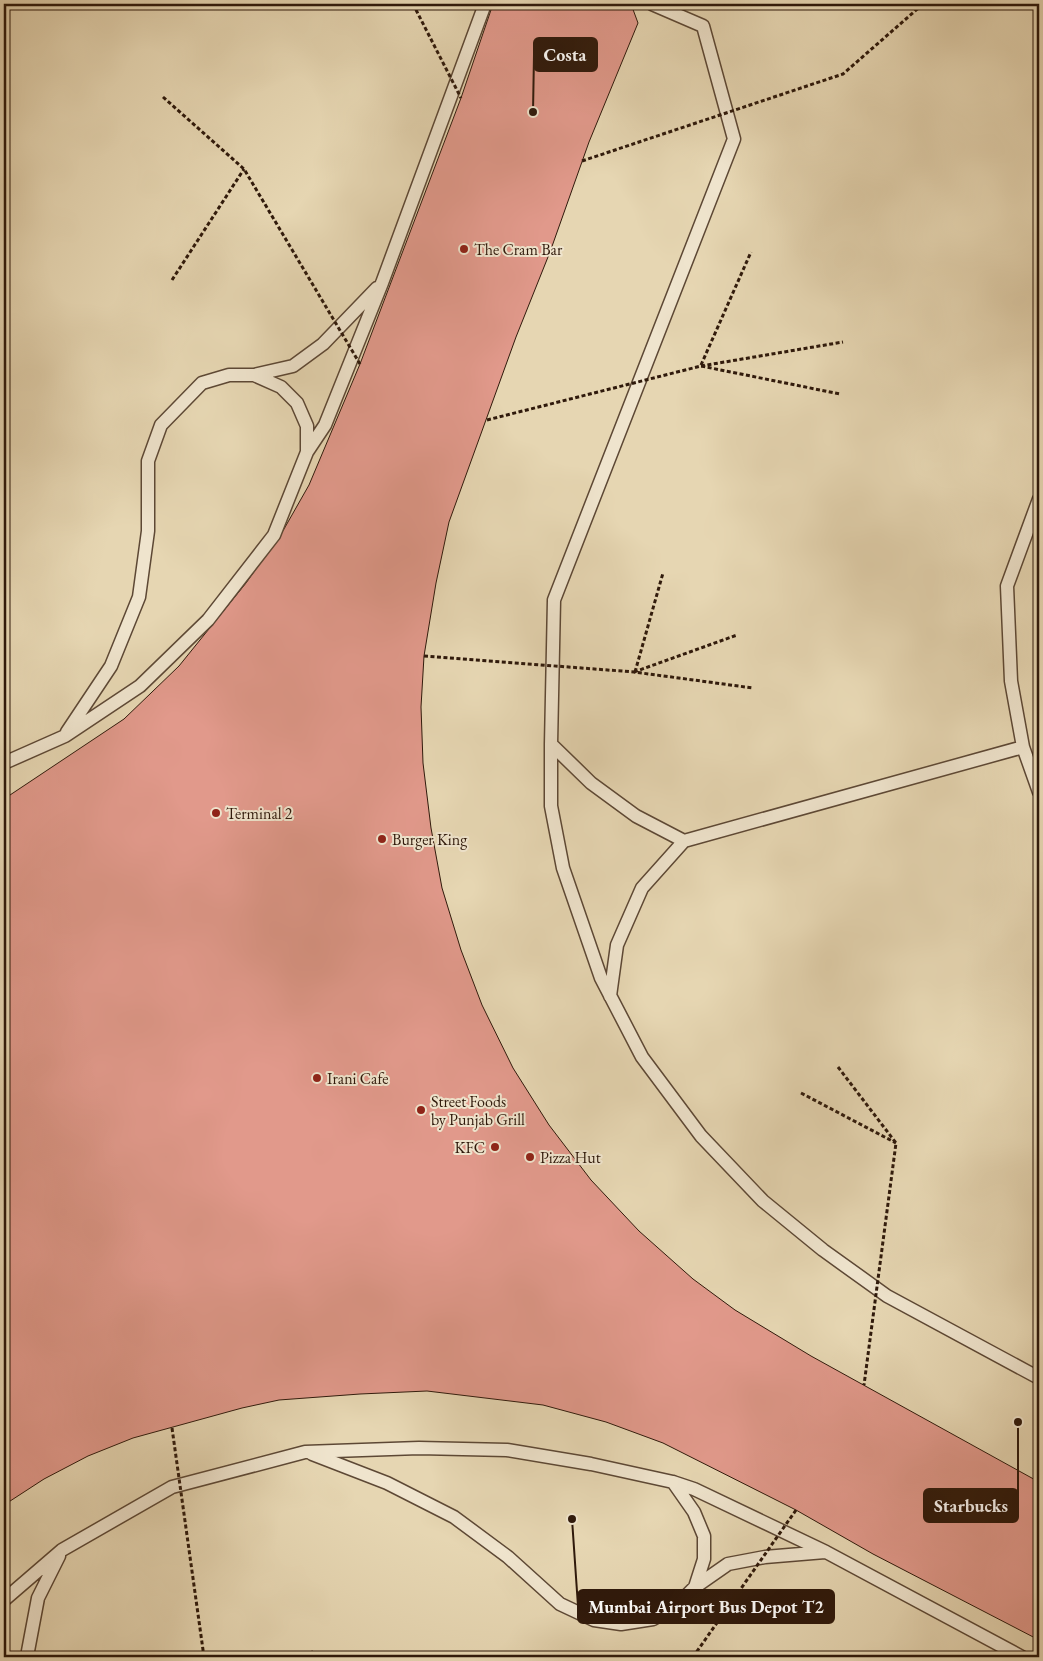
<svg xmlns="http://www.w3.org/2000/svg" width="1043" height="1661" font-family="'EB Garamond',serif">
<style>
.building{fill:#e1998b;stroke:#2f190b}
.lines{fill:none;stroke-linecap:round;stroke-linejoin:round}
.service-casing{stroke:#5d4835;stroke-width:15}
.path{stroke:#2f190b;stroke-width:3;stroke-dasharray:4 2.5;stroke-linecap:butt}
.service{stroke:#efe4cd;stroke-width:12}
.path-bridge{stroke:#2f190b;stroke-width:3;stroke-dasharray:4 2.5;stroke-linecap:butt}
.poi-dot{fill:#8f2418;stroke:#efe4cd;stroke-width:2}
.labels{text-anchor:middle;stroke-width:4;stroke-linejoin:round;paint-order:stroke}
.poi-label{font-size:16px;fill:#2f190b;stroke:#efe4cd;text-anchor:start}
.leader{fill:none;stroke:#2f190b;stroke-width:2}
.callout-dot{fill:#2f190b;stroke:#efe4cd;stroke-width:2}
.callout{fill:#2f190b;stroke:#2f190b;stroke-width:2}
.callout-label{font-size:18px;text-anchor:middle;font-weight:bold;fill:#fff}
</style>
<rect width="100%" height="100%" fill="#e6d6b2"/>
<filter id="stains"><feTurbulence type="fractalNoise" baseFrequency=".004" numOctaves="4"/><feColorMatrix values="0 0 0 0 .2 0 0 0 0 .09 0 0 0 0 .02 0 0 0 .5 -.17"/></filter>
<radialGradient id="worn" r=".72"><stop offset=".6" stop-color="#630" stop-opacity="0"/><stop offset="1" stop-color="#630" stop-opacity=".3"/></radialGradient>
<path class="building" d="M493,4H631L638,23L589,142L550,252L516,337L449,522L436,583L424,656L421,707L423,763L431,828L442,888L461,950L482,1005L513,1068L549,1125L591,1180L639,1231L693,1279L735,1310L811,1356L1039,1482V1640L873,1554L796,1510L663,1443L606,1422L543,1405L427,1391L360,1394L279,1400L242,1408L133,1438L88,1456L44,1479L4,1505V799L124,719L179,666L246,583L284,529L309,485L360,364L461,98Z"/>
<g class="lines">
<defs>
<path id="service" d="M652,4L703,26L734,139L554,600L551,744V806L563,868L601,978L642,1057L701,1136L763,1201L823,1250L887,1296L1039,1378
M254,375L293,366L323,344L377,288
M1039,499L1007,586L1011,681L1023,747L1039,792
M67,732L111,666L139,597L148,531V461L161,425L202,383L229,375H254L281,387L297,403L307,426V452
M551,744L591,783L636,816L684,841
M4,763L65,736L140,686L208,620L274,535L307,452L325,425L382,283L485,4
M610,996L617,945L642,888L684,841L1023,747
M312,1454L387,1483L454,1517L508,1557L560,1604L594,1620L621,1624L653,1619L677,1605L695,1587L704,1559V1536L694,1512L673,1482
M695,1587L728,1564L765,1557L825,1552
M4,1600L62,1550L172,1487L305,1452L419,1448L507,1450L591,1464L673,1482L694,1489L826,1552L1022,1657
M28,1657V1651L38,1598L59,1556"/>
</defs>
<use href="#service" class="service-casing"/>
<path class="path" d="M172,280L244,169
M701,365L751,252
M701,366L843,342
M634,672L737,635
M635,672L663,573
M801,1093L896,1143
M292,1657L313,1652"/>
<use href="#service" class="service"/>
<path class="path-bridge" d="M413,4L461,98
M163,97L244,169L360,364
M582,161L843,74L923,4
M487,420L701,366L840,394
M424,656L634,672L753,688
M838,1067L896,1143L864,1385
M172,1428L204,1657
M693,1657L796,1510"/>
</g>
<g class="poi-dot">
<circle cx="464" cy="249" r="5"/>
<circle cx="216" cy="813" r="5"/>
<circle cx="382" cy="839" r="5"/>
<circle cx="317" cy="1078" r="5"/>
<circle cx="421" cy="1110" r="5"/>
<circle cx="495" cy="1147" r="5"/>
<circle cx="530" cy="1157" r="5"/>
</g>
<g class="labels">
<g class="poi-label">
<text x="474" y="255">The Cram Bar</text>
<text x="226" y="819">Terminal 2</text>
<text x="392" y="845">Burger King</text>
<text x="327" y="1084">Irani Cafe</text>
<text x="431" y="1107">Street Foods<tspan x="431" dy="18">by Punjab Grill</tspan></text>
<text x="485" y="1153" text-anchor="end">KFC</text>
<text x="540" y="1163">Pizza Hut</text>
</g>
</g>
<path class="leader" d="M533 112L534 55M1018 1422L1018 1506M572 1519L578 1606"/>
<g class="callout-dot">
<circle cx="533" cy="112" r="5"/>
<circle cx="1018" cy="1422" r="5"/>
<circle cx="572" cy="1519" r="5"/>
</g>
<g class="callout">
<rect x="534" y="38" width="63" height="33" rx="5"/>
<rect x="924" y="1489" width="94" height="33" rx="5"/>
<rect x="578" y="1590" width="256" height="33" rx="5"/>
</g>
<g class="callout-label">
<text x="565" y="61">Costa</text>
<text x="971" y="1512">Starbucks</text>
<text x="706" y="1613">Mumbai Airport Bus Depot T2</text>
</g>
<rect width="1043" height="1661" fill="none" stroke="#e6d6b2" stroke-width="20"/>
<rect x="5" y="5" width="1033" height="1651" fill="none" stroke="#2f190b" stroke-width="2.5"/>
<rect x="10" y="10" width="1023" height="1641" fill="none" stroke="#2f190b"/>
<rect width="100%" height="100%" filter="url(#stains)"/>
<rect width="100%" height="100%" fill="url(#worn)"/>
</svg>
